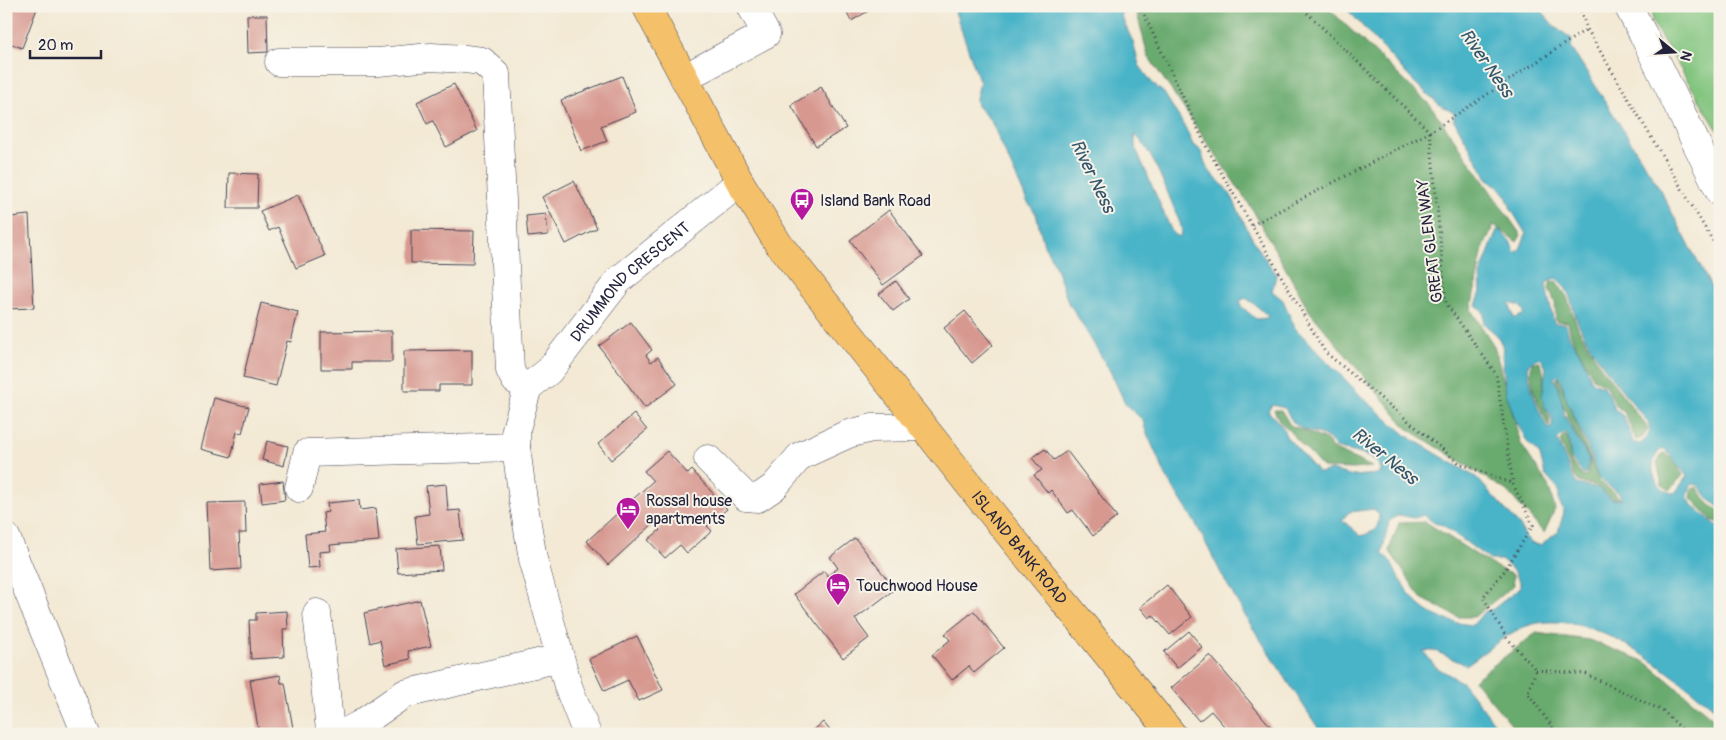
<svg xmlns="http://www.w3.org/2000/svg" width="1726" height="740" font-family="Pangolin,sans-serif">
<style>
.green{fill:#82c57f;stroke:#52745d}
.forest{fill:#69aa6e;stroke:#466654}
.water{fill:#4ab4c8;stroke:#366b82;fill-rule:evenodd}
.building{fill:#d79890}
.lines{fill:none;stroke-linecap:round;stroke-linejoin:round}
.minor-casing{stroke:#414052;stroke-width:29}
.major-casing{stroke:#414052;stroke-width:29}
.path{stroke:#414052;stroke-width:3;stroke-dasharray:1 4;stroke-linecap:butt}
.minor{stroke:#fff;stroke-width:28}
.major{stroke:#f4c16a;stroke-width:28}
.labels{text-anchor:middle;stroke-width:4;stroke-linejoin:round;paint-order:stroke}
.poi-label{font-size:16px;fill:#22223b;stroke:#f7f3e8;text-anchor:start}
.street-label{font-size:16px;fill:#22223b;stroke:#f7f3e8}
.water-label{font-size:18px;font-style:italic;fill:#30556c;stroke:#f7f3e8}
</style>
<rect width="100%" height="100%" fill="#f7f3e8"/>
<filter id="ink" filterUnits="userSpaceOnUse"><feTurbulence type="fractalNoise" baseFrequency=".02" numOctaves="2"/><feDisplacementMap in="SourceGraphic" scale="10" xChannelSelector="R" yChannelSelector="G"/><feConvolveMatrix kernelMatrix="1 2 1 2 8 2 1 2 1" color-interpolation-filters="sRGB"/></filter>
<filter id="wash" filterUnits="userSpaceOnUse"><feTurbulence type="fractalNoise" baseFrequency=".0096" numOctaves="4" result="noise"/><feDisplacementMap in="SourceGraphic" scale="20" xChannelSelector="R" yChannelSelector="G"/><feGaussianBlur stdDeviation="1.12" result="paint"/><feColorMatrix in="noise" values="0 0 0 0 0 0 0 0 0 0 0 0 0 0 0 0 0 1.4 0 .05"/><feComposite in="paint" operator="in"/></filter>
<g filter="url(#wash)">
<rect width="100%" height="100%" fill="#f3e9d4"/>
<path class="green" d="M1652,6H1720V134L1652,22Z"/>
<path class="forest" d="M1135,6H1326L1431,106L1521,235L1517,242L1494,225L1483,248L1471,310L1494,346L1521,444L1548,485L1555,509L1544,533L1507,491L1407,428L1310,312L1251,207L1148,56Z
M1556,281L1567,297L1577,326L1601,367L1648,428C1645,435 1644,438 1636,440L1624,412L1616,406L1607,386L1594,379L1571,336L1568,322L1556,321L1555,303L1549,289L1550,283Z
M1539,361C1550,377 1535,397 1550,417L1549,427C1541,409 1527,384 1532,363Z
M1558,377L1599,481L1620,498L1613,499L1597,486L1579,482L1574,476L1560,441L1564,435L1567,437L1571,461L1582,476L1587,475L1590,461L1567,417C1567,410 1563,407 1561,401C1558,393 1560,388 1556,380Z
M1274,410H1281L1290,425L1328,441L1331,448L1372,467L1354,469L1323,468L1279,420Z
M1664,452L1675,462L1683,475L1670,490L1662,485L1657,462Z
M1697,487L1709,504L1720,512V523L1712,520L1691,498L1692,489Z
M1426,522L1492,565L1513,575L1514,585L1474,617H1458L1421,598L1389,550L1399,523Z
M1536,633L1589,640L1646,662L1720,724V734H1519L1474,680Z"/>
<path class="water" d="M953,6H1121V16L1133,42L1139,65L1153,84L1164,93L1185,127L1193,145C1204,149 1202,160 1208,169C1215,179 1227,187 1233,199C1245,226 1256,248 1275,272L1276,276L1272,291L1283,300L1295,328L1364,399L1407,436L1476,477L1521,527L1524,535L1531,543L1540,545L1558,532L1564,512L1559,501V490L1545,475L1540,455L1528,443L1515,419L1506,393L1502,355L1504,349L1497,335L1484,324V313L1476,305L1481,292L1480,275L1497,230L1499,229L1510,241L1515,253L1520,249L1526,234L1511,209L1505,193L1487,178L1454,120V113L1441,106L1414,82L1344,6H1538L1553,25L1572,39L1571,47L1656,182L1720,304V508L1710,500L1698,485L1692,484L1687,496L1692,505L1720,528V713C1674,676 1597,609 1533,624C1509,630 1486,652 1466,665L1435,651H1423L1436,667L1463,683L1503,734H1322L1247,619L1223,577L1197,526L1166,476L1145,429L1143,420L1126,405L1111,373L1073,309L1069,305L1055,265L1044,245L1036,214L1027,201L991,121L977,106L976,98L980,83ZM1134,135C1150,143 1172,204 1180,223L1182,232L1179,237L1172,232L1136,149ZM1555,278C1571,286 1572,310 1579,325C1596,361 1623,391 1648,422C1652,432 1648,439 1639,444L1633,442L1624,417L1614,408L1608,392L1603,386L1595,383L1591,379L1582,357L1569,336L1566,324L1554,323C1552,312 1546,290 1546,283ZM1246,298C1254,304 1261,309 1268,316L1267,318L1256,319L1241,306L1240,301ZM1509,303L1520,306L1524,311L1523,315L1514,318ZM1537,358L1542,359L1546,368L1542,396L1544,406L1552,417V427L1548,429C1538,409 1529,388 1528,365ZM1557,375C1564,382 1563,392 1567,401C1578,425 1590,449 1597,475L1602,481L1620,494L1621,500L1611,499L1598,488L1577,484C1568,471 1565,455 1557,440L1564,433L1568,436L1571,458L1583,474L1586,473L1589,460L1564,415C1564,407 1558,386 1554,379ZM1272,405L1285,408C1288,413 1291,421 1296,425C1312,437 1325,428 1336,448C1349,452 1380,454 1381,472L1378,474L1352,476L1331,470L1319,473L1286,436L1282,426L1268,411ZM1664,448L1687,476L1675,493C1653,492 1644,459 1664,448ZM1374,509L1379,515C1379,529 1374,532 1361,536L1342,520L1349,512ZM1399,515L1414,518L1424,515L1434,523L1443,525L1490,560H1501L1511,568L1520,581V588L1493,609L1484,612L1473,625C1435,621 1417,610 1398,576C1393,568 1391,558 1382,554L1389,521Z"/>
<g id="blocks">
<path class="building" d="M6,6H38L22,48L12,44L9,54L6,53Z
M843,6H877L851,21Z
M247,15H267L268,52L248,53Z
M622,76L636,112L601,126L607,141L581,151L561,100Z
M454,84L477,131L446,147L433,121L427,124L417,102Z
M821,87L846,128L816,146L791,105Z
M229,173L258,174L257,208H228Z
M574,181L597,228L566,244L542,197Z
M298,195L325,256L296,268L278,227L269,231L260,211Z
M6,202H9L10,217L29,215L34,308L6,309Z
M889,210L923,256L883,285L850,240Z
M546,214L548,235L528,237L526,216Z
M411,230L474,231L473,264L411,263Z
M896,281L909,299L893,311L879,294Z
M261,303L298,312L291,342L287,341L276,386L243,378Z
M965,311L993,345L972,363L944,328Z
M631,322L652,350L646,355L651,362L658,357L677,384L645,408L599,346Z
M392,331V362H352V369H321V332Z
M472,350V385H439V391H404V351Z
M214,398L249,407L242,433L237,432L231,457L201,449Z
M634,414L647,430L611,460L598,444Z
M267,441L288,446L284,466L262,460Z
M1045,449L1054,460L1067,451L1117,517L1093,536L1073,510L1068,513L1051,490L1048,493L1034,475L1042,470L1032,458Z
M667,451L688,474L692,470L727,509L707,526L712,531L687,553L680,545L665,558L648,540L660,530L654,523L608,565L587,541L653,481L644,471Z
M283,481L285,500L262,503L260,484Z
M446,484L448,511L460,510L463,540L418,544L415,516L429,514L426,486Z
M359,500L360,510L376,508L379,541L330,545L331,551L319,552L320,567L308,568L305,534L325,532L323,513L328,512L327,503Z
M245,502L246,533H239L241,569L210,571L207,503Z
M855,538L895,589L855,619L869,638L843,658L794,594L824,571L828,576L838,568L830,557Z
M440,546L442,570L398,573L396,549Z
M1167,585L1192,617L1170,635L1153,615L1149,618L1140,607Z
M420,600L431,646L408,651L410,659L385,665L380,640L370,643L364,613Z
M287,611L288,629H283L284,657L251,659L249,620H256V613Z
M974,611L1004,648L974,673L969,666L952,680L932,655L950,640L945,634Z
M1189,631L1202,647L1177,668L1164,652Z
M637,636L663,690L639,701L628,680L604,691L589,659Z
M1210,655L1277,734H1231L1211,711L1199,721L1171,688Z
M280,675L281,683H285L294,734H259L250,680Z
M823,722L833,734H809Z"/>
</g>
</g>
<g filter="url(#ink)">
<use href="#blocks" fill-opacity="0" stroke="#414052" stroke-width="1"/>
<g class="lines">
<defs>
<g id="minor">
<path d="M1628,6L1643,34L1720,192"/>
<path d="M279,62H378L431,57L465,59L482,61L496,74L510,370L515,380L528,387"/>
<path d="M684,78L766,34L751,6"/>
<path d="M708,459L746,497L758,498L774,487L800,456L848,434L872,428L923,427"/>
<path d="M299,488L307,453L516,447"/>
<path d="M6,537L86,734"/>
<path d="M317,613L330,730L338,734"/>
<path d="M342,734L361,724L404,694L560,658"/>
<path id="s1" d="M587,734L568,686L533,559L523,500L516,447V429L528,387L549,371L619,280L740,182"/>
</g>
<g id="major">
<path id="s2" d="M646,6L740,182L778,243L986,506L1172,734"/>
</g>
</defs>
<use href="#minor" class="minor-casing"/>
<use href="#major" class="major-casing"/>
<path class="path" d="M1140,6L1207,148L1325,352L1459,463L1513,484
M1300,6L1430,132
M1579,6L1587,29L1720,253
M1430,132L1446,303L1496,374L1513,484L1533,525L1505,570L1483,597L1507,638L1536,670L1528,693L1557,734
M1252,225L1430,132L1587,29
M1536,670L1586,674L1663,711L1687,734"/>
<use href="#minor" class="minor"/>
<use href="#major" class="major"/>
</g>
</g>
<defs>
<symbol id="bus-pin" viewBox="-11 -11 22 30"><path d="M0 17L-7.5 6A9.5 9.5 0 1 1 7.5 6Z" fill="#b5179e" stroke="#f7f3e8"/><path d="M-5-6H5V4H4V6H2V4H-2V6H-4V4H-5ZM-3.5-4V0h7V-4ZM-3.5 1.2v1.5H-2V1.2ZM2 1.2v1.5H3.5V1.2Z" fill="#fff"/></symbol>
<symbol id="hotel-pin" viewBox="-11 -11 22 30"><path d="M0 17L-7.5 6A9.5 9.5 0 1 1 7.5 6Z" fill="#b5179e" stroke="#f7f3e8"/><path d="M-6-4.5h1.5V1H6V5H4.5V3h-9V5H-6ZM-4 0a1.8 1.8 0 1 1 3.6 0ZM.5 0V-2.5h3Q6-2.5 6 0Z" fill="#fff"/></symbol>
</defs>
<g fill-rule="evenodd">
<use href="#bus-pin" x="788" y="186" width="28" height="38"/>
<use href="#hotel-pin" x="614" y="495" width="28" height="38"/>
<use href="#hotel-pin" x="824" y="571" width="28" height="38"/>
</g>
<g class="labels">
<g class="poi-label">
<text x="820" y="206">Island Bank Road</text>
<text x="646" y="506">Rossal house<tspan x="646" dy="18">apartments</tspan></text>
<text x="856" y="591">Touchwood House</text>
</g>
<g class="street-label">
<text transform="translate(1429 241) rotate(-97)" y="6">GREAT GLEN WAY</text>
<text dy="6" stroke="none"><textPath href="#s1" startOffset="506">DRUMMOND CRESCENT</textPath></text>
<text dy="6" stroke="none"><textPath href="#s2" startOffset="660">ISLAND BANK ROAD</textPath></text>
</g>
<g class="water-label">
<text transform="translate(1487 63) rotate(55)" y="6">River Ness</text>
<text transform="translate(1093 176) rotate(64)" y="6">River Ness</text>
<text transform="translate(1385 456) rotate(39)" y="6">River Ness</text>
</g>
</g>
<rect width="1726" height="740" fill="none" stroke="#f7f3e8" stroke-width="25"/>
<g transform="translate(1674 52) rotate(108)" stroke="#f7f3e8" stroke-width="4" paint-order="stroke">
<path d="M0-4L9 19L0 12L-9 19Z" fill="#22223b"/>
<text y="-8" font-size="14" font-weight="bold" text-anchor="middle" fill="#22223b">N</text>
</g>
<path d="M30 50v8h71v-8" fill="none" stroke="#22223b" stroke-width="2.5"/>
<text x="38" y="50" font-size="15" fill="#22223b" stroke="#f7f3e8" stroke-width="4" paint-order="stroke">20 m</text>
</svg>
